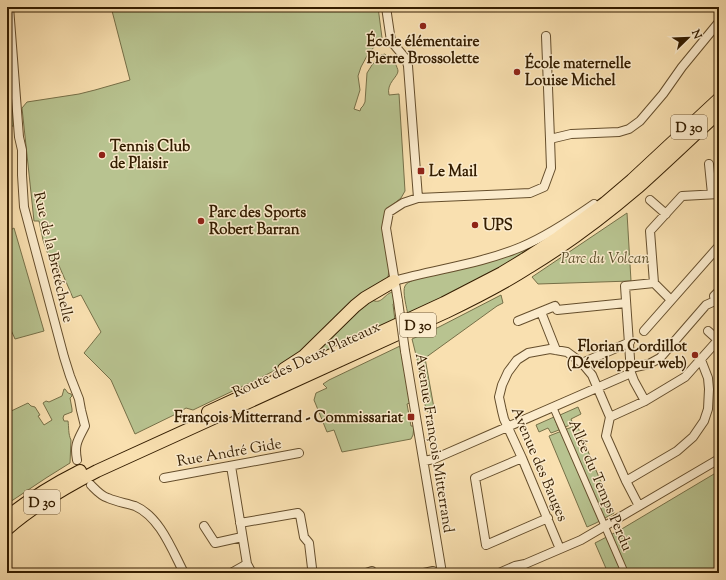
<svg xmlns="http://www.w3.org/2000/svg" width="726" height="580" font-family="'Sorts Mill Goudy',serif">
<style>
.green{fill:#b8c390;stroke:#767048}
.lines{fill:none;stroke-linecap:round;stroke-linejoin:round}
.pedestrian-casing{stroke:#654e2c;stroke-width:8}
.minor-casing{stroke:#654e2c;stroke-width:10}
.primary-casing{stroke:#341d00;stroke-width:14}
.pedestrian{stroke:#fbebcc;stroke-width:6}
.minor{stroke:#fbebcc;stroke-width:8}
.primary{stroke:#f9e0b0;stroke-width:12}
.minor-bridge-casing{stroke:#654e2c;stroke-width:10;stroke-linecap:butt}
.minor-bridge{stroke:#fbebcc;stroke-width:8}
.poi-dot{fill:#8f2418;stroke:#fbebcc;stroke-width:1.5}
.labels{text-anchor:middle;stroke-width:3;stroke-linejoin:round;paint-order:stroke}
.shield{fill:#fbebcc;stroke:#705b3d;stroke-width:1}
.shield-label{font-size:14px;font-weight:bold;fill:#341d00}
.poi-label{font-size:15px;font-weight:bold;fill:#341d00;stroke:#fbebcc;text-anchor:start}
.street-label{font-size:15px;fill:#341d00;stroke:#fbebcc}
.park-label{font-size:15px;font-style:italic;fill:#5c4f2b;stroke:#fbebcc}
</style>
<rect width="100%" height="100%" fill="#f9e0b0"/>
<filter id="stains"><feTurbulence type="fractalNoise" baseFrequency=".005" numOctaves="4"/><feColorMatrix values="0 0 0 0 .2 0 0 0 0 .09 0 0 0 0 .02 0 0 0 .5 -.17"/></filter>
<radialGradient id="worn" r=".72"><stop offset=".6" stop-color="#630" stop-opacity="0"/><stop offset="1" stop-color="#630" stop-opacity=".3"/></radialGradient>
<path class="green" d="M111,7H378L382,38L368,54L361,67L358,76L360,90L354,109L360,111L361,108L363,106L365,102L367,73L372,65L381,55L385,54L389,62L396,64C396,66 398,69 398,71C398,77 386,83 389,95L399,94L405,191L401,198L390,207L389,271L388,277L384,283L289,363L260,378L193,410L186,408L178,413L135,434L111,380L84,353L101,332L81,295L73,298L57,261L51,263L43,240L39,221H34L22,108L27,102L79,94L95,90L130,80Z
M7,26L15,126H11L10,120L7,119Z
M627,213L631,281L538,284L532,277Z
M14,228L44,331L15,339L7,321V232Z
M556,232L510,264L408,315C407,309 402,291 405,286C406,283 410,282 413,280Z
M392,292L395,303L393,304L395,321L302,363L369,298C381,307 383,295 392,292Z
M501,295L503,303L497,306L425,358L434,408L428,412L426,411L418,363L412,339L439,327Z
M400,346L410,403L407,404L411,426H414L413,435L411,439L342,452L334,430L327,432L314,400L316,393L327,388L323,384L329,380Z
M64,389H65L68,393L71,394L72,396L70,398L72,409V412L64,415L63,418L64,421H68C69,427 68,434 71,440L70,463L46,478L7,504V413L28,403L31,406L35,407L40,415L38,416L44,425L52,420L43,403L46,401L49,402L62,396Z
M578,407L581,414L571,419L573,424L565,427L560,415Z
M554,417L559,430L551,433L548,428L539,432L536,425Z
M577,425L614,513L596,523L587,527L549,436Z
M719,471V573H608L595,543L620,530Z"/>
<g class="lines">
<defs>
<path id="pedestrian" d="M553,407L625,573"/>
<path id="minor" d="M9,7L19,137L22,150V175L24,207L64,357L70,376L79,399L81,410L85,426C78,440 74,444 77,460
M386,7L391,41L406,59L408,66L418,198L403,203L389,212L386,228L398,301
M546,36L550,139
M709,164L712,194
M418,198L530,193L544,187L551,168L550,139L571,134L619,132L629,129L640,121L663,94L682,67L719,22
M650,200L666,214
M394,281C436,269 480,264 521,247C547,236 571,220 594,204
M671,300L654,283L650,231L682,196L719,194
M715,301L714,296L719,291
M541,312L556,350
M518,321L555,306L557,310L626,303
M644,331L719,246
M405,351L442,573
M582,363L630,342
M631,368L649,364L660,358L706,305L715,301
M645,401L634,381L631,373L625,286L654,283
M610,417L645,401L685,377L718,340L708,331
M522,458L475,478L486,545L548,518
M424,461L434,459L631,373
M231,466L247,564L252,573
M164,478L299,453
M626,481L677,451L693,437L704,421L708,409L709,389L708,378L701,360
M91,485C96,490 101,496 108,498C117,502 126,503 135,506C160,517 172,550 184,573
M240,523L298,513L300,515L304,537L309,543L312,568
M204,526L215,543L242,537
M560,549L522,458L504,419L502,411L499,397L502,385L508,372L517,360L528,353L550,349L567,352L582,363L592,375L610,417L606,436L626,481L639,506
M231,573L247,564
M366,573L372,571
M424,573L433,571
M499,573L515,566L525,564L581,540L719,459"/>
<path id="primary" d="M284,369L304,356L355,306L365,298L394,281
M208,412L444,303L502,273L525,259L556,239L605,203L632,180L719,99
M7,517C30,499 54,484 80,471
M7,529C34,505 66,487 97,471L446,312C475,298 503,284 529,267C567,244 603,217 637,188C665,163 692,137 719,112"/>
</defs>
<use href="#pedestrian" class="pedestrian-casing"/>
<use href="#minor" class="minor-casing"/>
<use href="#primary" class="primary-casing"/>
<use href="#pedestrian" class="pedestrian"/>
<use href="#minor" class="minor"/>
<use href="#primary" class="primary"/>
<defs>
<path id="minor-bridge" d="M398,301L405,351"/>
</defs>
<use href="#minor-bridge" class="minor-bridge-casing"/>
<use href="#minor-bridge" class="minor-bridge"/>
</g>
<g class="poi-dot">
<circle cx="423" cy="26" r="4"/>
<circle cx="517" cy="72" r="4"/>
<circle cx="102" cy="155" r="4"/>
<rect x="417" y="167" width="8" height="8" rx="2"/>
<circle cx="201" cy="221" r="4"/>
<circle cx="475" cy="225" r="4"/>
<circle cx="695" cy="355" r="4"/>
<rect x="407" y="413" width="8" height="8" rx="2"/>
</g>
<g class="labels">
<g class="shield">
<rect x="671" y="115" width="36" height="24" rx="3"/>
<rect x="400" y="313" width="36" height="24" rx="3"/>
<rect x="24" y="490" width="36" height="24" rx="3"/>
</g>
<g class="shield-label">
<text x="689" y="132">D 30</text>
<text x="418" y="330">D 30</text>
<text x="42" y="507">D 30</text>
</g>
<g class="poi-label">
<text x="423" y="46" text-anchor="middle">École élémentaire<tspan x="423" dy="17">Pierre Brossolette</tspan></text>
<text x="525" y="68">École maternelle<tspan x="525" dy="17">Louise Michel</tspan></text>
<text x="110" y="151">Tennis Club<tspan x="110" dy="17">de Plaisir</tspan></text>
<text x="429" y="176">Le Mail</text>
<text x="209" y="217">Parc des Sports<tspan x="209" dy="17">Robert Barran</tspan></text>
<text x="483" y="230">UPS</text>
<text x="687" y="351" text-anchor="end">Florian Cordillot<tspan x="687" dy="17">(Développeur web)</tspan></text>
<text x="403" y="422" text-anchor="end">François Mitterrand - Commissariat</text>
</g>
<g class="street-label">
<text transform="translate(54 257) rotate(77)" y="5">Rue de la Bretéchelle</text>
<text transform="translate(306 359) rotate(-25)" y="5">Route des Deux Plateaux</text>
<text transform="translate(435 443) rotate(81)" y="5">Avenue François Mitterrand</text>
<text transform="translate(229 452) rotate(-10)" y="5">Rue André Gide</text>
<text transform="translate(540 464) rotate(67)" y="5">Avenue des Bauges</text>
<text transform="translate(601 485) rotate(67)" y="5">Allée du Temps Perdu</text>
</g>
<g class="park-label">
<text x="605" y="263">Parc du Volcan</text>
</g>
</g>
<rect width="726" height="580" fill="none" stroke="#f9e0b0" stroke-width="24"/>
<rect x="8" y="8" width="710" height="564" fill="none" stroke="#341d00" stroke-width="2"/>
<rect x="12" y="12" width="702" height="556" fill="none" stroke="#341d00"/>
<g transform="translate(688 38) rotate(67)" stroke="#fbebcc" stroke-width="3" paint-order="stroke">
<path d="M0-3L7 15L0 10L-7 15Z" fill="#341d00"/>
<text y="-6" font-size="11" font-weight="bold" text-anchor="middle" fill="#341d00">N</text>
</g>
<rect width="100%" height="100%" filter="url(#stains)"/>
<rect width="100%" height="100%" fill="url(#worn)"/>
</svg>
